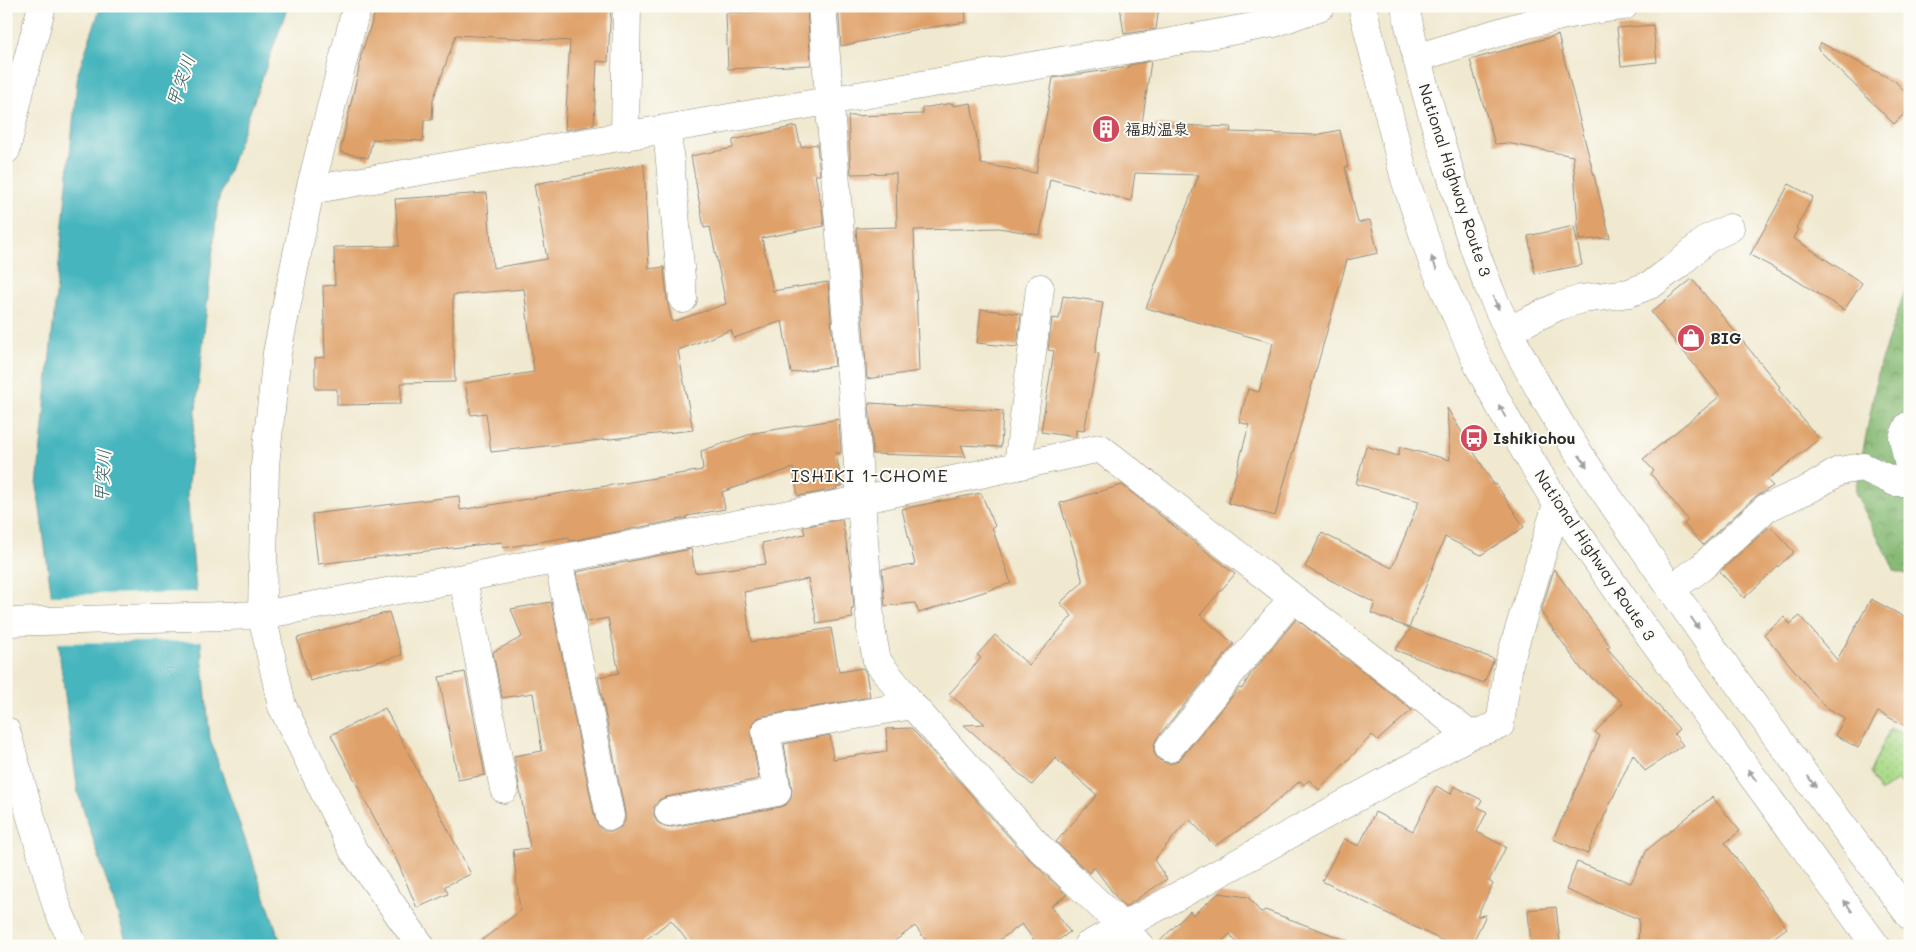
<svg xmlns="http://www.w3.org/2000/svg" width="1916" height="952" font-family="Mali,'Klee One',sans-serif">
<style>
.forest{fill:url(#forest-crowns);stroke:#597250}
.park{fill:url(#park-dots);stroke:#6a825a}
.water{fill:#46b5be;stroke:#387074}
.pier{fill:#f0e9d0}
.building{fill:#dfa169}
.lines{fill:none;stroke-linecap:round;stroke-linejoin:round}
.street-casing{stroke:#8e8a7e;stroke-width:29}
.highway-casing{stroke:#8e8a7e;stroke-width:29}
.street{stroke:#fff;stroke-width:28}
.highway{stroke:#fff;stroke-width:28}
.oneway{fill:#a0a0a0}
.labels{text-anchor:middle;stroke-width:4;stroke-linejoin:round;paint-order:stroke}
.poi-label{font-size:16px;font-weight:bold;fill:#2b2b2b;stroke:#fdfcf7;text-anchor:start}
.street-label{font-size:16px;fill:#2b2b2b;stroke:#fdfcf7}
.water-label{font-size:18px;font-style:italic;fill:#366266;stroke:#fdfcf7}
.neighbourhood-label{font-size:18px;letter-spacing:1px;fill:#2b2b2b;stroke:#fdfcf7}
</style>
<defs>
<pattern id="forest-crowns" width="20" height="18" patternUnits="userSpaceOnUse" patternTransform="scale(1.25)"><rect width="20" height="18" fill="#87ba74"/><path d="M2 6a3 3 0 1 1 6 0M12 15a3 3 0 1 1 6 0" fill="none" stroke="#6f975f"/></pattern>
<pattern id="park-dots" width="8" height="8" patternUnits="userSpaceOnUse" patternTransform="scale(1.25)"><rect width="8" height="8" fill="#aada88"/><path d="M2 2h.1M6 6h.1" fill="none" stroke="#92bb76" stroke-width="1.8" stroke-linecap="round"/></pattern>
</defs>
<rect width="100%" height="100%" fill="#fdfcf7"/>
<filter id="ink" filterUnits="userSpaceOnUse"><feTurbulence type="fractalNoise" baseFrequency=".02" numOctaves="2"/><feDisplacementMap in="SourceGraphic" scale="10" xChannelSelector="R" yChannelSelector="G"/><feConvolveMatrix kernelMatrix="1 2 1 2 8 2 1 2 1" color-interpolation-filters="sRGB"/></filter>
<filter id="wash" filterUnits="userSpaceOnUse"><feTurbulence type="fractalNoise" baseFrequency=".0096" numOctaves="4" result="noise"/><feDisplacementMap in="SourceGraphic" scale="20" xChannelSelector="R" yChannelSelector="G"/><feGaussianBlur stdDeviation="1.12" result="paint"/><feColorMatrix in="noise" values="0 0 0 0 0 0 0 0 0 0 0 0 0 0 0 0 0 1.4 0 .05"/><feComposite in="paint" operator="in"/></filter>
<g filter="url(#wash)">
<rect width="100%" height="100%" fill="#f0e9d0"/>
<path class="forest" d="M1910,276V575L1895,571L1855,492L1880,363Z"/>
<path class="park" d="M1890,728L1910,737V785L1896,781L1880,792L1870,772Z"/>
<path class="water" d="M101,6H288L218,201L187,494L210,739L282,946H128L78,793L37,486L78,73Z"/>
<path class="pier" d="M199,592L203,641L56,643L49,595Z"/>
<g id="blocks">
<path class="building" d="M377,6H611L608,62L597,61L594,125L565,130L570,41L456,35L433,100L432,120H424L423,141L373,139L368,158L340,152L361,59L360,58Z
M838,6H965L966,22L908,31V32L841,46Z
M1120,6H1159L1156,29L1124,34Z
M807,9L811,65L728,69L726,13Z
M1653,25L1657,62L1621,66L1617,28Z
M1558,35L1581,125L1610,238L1579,240L1573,156L1507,143L1495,144L1470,60Z
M1821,43L1895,81L1910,97V108L1894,124L1817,48Z
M1151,61L1142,124L1231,127L1230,132L1316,135L1340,130L1348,167H1345L1358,223L1370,220L1378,253L1347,260L1275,516L1228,503L1249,425L1239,422L1248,389L1259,392L1273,343L1146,308L1199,175L1135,173L1131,201L1050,179L1040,235L999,228L914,230L919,371L867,379L856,228L897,227L896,173L851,174L848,116L923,114L922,108L953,103V106L971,103L981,164L1036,173L1053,78L1129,67V65Z
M796,126L801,147L817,144L820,175H815L822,209L824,226L762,238L773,291L828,282L835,366L791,373L782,321L734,338L731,330L678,350L693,430L491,452L486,413L471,415L465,383L534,372L524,289L453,295V349H454L455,382L401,383V404L337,405V389H315V358L325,357L323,286L335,285L334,247L399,246L395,199L487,193L493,268L547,259L534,184L644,164L649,269L664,267L667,300L672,322L726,304L710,227L704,228L691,156L733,148V140Z
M1789,184L1813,197L1796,228L1798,229L1793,238L1862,283L1844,310L1791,277L1750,255Z
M1574,226L1582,265L1535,274L1528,236Z
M1692,279L1780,387L1778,389L1819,439L1767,480L1773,486L1755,497L1703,545L1684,524L1688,520L1651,474L1654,471L1643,459L1720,396L1651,312Z
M1063,296L1103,302L1095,353L1099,354L1084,431L1076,430V437L1041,432L1054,351L1048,350L1052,318L1059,319Z
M981,309L1021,314L1017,347L977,343Z
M869,403L1003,411L1001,447L961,445L966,457L873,454Z
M1447,408L1494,485L1496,484L1524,527L1481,555L1445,537L1409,628L1371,613L1375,603L1305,567L1322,533L1392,568L1419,501L1356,484L1366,446L1398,456L1400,447L1450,460Z
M839,419L841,453H836L842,486L836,487L837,489L798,496L793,468L722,492L725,509L687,516V518L570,541L569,537L503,548L502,542L318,564L312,514L459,496L460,510L703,470L701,451L754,433Z
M1122,485L1235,574L1200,615L1234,644L1157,738L1154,745V753L1159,760L1167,763H1174L1181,758L1239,688L1242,689L1250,675L1296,619L1412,710L1378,740L1372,735L1319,790L1309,780L1304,785L1300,781L1254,820L1215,846L1189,819L1154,860L1167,879L1125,907L1119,901L1094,867L1089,873L1056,842L1097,795L1055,758L1032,785L964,725L985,724L949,694L981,658L977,655L995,635L1029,665L1072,616L1060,603L1083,582L1060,503Z
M981,493L995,526L992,527L1011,583L919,613L915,603L885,606L882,569L915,565L902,509Z
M842,519L851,571L854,609H851L853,618L817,624L808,579L744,592L751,642L831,628L839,672L863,668L866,673L870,697L763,716L756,719L752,725L751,733L759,779L666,797L659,800L654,807V815L657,822L663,826L672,827L780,807L787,804L791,798L792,790L784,744L830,735L833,759L887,751L886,729L911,728L1028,858L1067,895L1051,906L1070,932L1050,946H1038L1022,924L991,946H930L915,926L888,946H691L671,920L638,946H474L520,911L513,850L530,848L514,756L542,751L533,693L502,698L493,652L522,637L511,609L551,602L595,819L598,826L605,831H614L621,827L625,821V813L598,677L619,673L608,618L587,622L576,572L691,549L695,573L766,564L762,543L805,534L803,527Z
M1770,526L1794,552L1744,598L1720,572Z
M1554,569L1610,646L1607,648L1679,729L1674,734L1683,745L1645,771L1633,754L1587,854L1553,839L1600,736L1595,732L1623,703L1582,670L1541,612Z
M1871,599L1910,620V728L1878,712L1858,748L1835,735L1845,718L1824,706L1764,634L1784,617L1790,624L1800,616L1837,660Z
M389,612L402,655L310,681L297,638Z
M1411,628L1494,659L1484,683L1395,650Z
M465,672L485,775L458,780L439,677Z
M385,708L471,874L445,886L448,894L417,908L398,863L331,735Z
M1436,786L1451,794L1454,786L1482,800L1478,807L1487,812L1477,832L1506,847L1489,881L1493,884L1477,916L1486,915L1471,946H1453L1322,881L1344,839L1359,846L1375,812L1413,831Z
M1712,797L1740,831L1725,843L1787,928L1762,946L1638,944L1639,919L1566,890L1577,862L1631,883L1647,850Z
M1219,893L1248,897L1261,913L1265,910L1354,943V946H1239L1230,934L1217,946H1155L1190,911L1193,915Z
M1556,907L1560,942L1531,945L1528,910Z"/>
</g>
</g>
<g filter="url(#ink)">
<use href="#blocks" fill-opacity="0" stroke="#8e8a7e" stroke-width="1"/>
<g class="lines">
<defs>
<path id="street" d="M358,6L354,17L310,190L277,353L265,465L262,615L282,706L353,850L421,946
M822,6L871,629L877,661L912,705L1040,848L1122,926L1140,946
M1417,58C1484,37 1554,12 1624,6
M667,130L683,299
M625,137L627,6
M6,150L23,77L42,6
M310,190L1166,43L1274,23L1321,6
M1509,330L1559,306L1582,299L1629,293L1652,284L1679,264L1707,239L1730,228
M1908,426L1903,438L1910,471
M1018,466L1040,288
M558,559L610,816
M463,578L504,789
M1671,589L1702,567L1766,508L1811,488L1839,471L1863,467L1895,482H1903L1910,474
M6,622L262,615L463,578L860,500L1100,448L1470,735
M6,731L57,907L74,946
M1169,748L1293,598
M669,812L777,792L766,731L912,705
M1087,946L1470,735L1500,725L1509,663L1557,504"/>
<path id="highway" d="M1362,6L1405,179L1432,260L1479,367L1513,431L1557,504L1639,621L1876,946
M1405,6C1416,61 1432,116 1449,169C1463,215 1477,261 1496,304C1535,393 1591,473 1646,552C1730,676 1820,796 1910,916"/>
</defs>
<use href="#street" class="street-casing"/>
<use href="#highway" class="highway-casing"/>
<use href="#street" class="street"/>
<use href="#highway" class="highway"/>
</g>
<defs><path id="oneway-solid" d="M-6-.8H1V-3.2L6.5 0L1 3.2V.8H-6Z" transform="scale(1.25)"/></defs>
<g class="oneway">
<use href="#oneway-solid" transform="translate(1434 263) rotate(-112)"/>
<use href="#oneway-solid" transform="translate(1496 303) rotate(67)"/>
<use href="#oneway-solid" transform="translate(1502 411) rotate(-118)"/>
<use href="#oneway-solid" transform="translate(1583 461) rotate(55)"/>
<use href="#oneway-solid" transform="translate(1695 623) rotate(55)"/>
<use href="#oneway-solid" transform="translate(1752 775) rotate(-126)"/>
<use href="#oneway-solid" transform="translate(1812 782) rotate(54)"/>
<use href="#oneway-solid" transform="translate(1848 906) rotate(-126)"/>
</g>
</g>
<defs>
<symbol id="building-disc" viewBox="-11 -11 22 22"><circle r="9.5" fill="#d1495b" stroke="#fdfcf7"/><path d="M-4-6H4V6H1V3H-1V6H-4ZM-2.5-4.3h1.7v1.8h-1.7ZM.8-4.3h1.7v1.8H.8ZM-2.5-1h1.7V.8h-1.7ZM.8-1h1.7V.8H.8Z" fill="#fff"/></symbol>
<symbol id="shop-disc" viewBox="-11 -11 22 22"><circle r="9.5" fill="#d1495b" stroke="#fdfcf7"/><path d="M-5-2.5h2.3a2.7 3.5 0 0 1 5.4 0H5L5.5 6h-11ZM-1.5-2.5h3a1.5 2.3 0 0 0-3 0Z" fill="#fff"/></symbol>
<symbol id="bus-disc" viewBox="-11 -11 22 22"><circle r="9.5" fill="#d1495b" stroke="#fdfcf7"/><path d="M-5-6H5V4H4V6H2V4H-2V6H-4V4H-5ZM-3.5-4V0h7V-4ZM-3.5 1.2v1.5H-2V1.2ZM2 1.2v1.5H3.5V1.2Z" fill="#fff"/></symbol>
</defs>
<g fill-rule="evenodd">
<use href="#building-disc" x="1090" y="113" width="32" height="32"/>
<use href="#shop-disc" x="1675" y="322" width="32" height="32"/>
<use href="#bus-disc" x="1458" y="422" width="32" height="32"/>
</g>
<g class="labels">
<g class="poi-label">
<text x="1125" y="135">福助温泉</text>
<text x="1710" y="344">BIG</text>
<text x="1493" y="444">Ishikichou</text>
</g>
<g class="street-label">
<text transform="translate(1455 180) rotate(72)" y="6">National Highway Route 3</text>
<text transform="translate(1595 555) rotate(56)" y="6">National Highway Route 3</text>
</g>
<g class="water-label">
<text transform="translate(181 81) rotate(-71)" y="6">甲突川</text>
<text transform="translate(103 476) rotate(-87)" y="6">甲突川</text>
</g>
<g class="neighbourhood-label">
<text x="870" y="482">ISHIKI 1-CHOME</text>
</g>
</g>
<rect width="1916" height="952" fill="none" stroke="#fdfcf7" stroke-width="25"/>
</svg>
